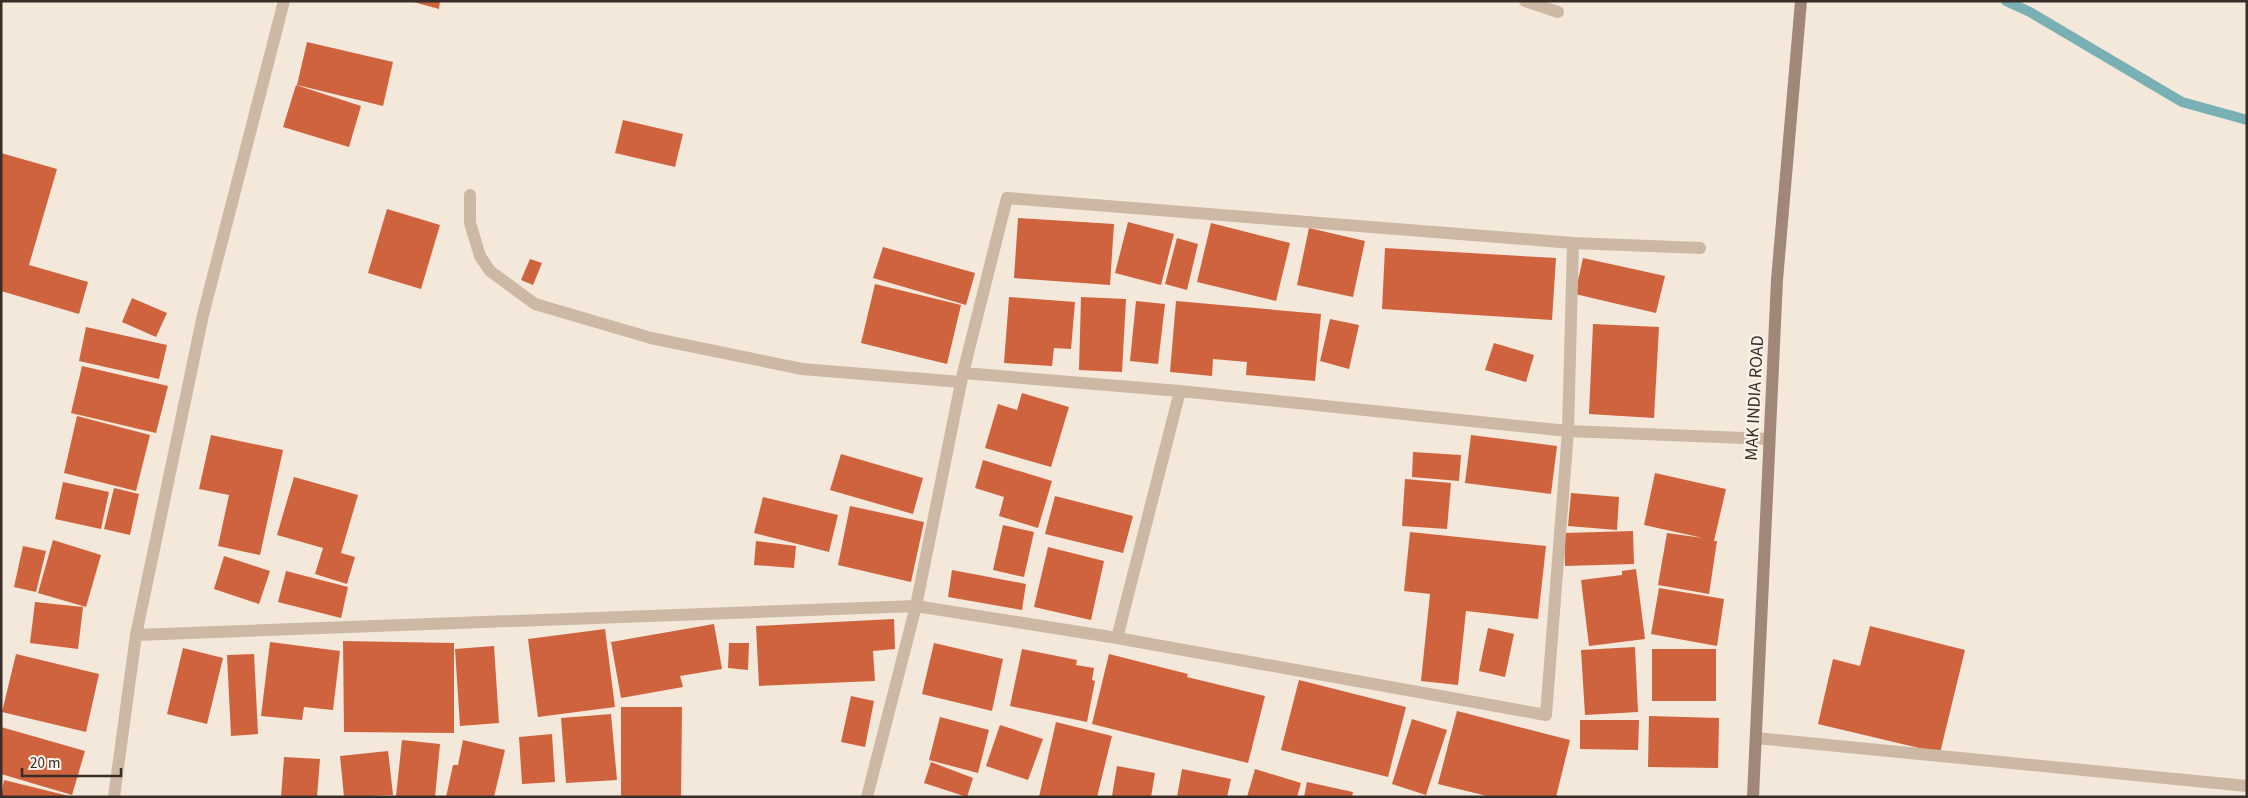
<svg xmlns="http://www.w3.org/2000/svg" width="2248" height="798" font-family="'Source Sans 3',sans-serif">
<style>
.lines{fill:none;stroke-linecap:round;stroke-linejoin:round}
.stream{stroke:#78b0b3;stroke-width:10}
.building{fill:#cf633e}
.street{stroke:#cdb8a6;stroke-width:12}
.secondary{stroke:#a18777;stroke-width:12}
.labels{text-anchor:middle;stroke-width:4.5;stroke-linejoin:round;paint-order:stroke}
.street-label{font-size:18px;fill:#382d27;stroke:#fbf2e8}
</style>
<rect width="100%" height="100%" fill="#f4e8db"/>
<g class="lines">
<path class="stream" d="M2006,1L2030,12L2182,102L2247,120"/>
</g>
<path class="building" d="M410,1H440L439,9Z
M307,42L393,62L383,106L297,85Z
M296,85L361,106L349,147L283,127Z
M623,120L683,134L675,167L615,153Z
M1,153L57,169L29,265L88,282L79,314L1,291Z
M387,209L440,225L421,289L368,273Z
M1018,218L1114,224L1110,285L1014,278Z
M1128,222L1174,234L1161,285L1115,273Z
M1211,223L1290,243L1276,301L1197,282Z
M1309,228L1365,241L1353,297L1297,285Z
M1177,238L1198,244L1187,290L1165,284Z
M883,247L975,273L966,305L873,278Z
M1385,248L1556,258L1552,320L1382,309Z
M1583,258L1665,276L1656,313L1575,294Z
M530,259L542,263L533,285L521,280Z
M875,284L961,305L947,364L861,343Z
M1009,297L1075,302L1071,349L1054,348L1052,366L1004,363Z
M1081,297L1126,299L1122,372L1079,370Z
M132,298L167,313L156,337L122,322Z
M1136,301L1165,304L1158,364L1130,361Z
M1176,301L1321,314L1315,381L1246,375L1247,362L1213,359L1212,376L1170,372Z
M1330,319L1359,325L1349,369L1320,361Z
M1593,324L1659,327L1654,418L1589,414Z
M86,327L167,345L159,379L79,361Z
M1494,343L1534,355L1526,382L1485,370Z
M82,366L168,386L156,433L71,413Z
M1022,393L1069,407L1051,467L985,448L998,404L1017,410Z
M77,416L150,435L136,491L64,473Z
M211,435L283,450L260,555L218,546L229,495L199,489Z
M1471,435L1557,446L1551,494L1465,483Z
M1413,452L1461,455L1459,481L1412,477Z
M841,454L923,478L913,514L830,490Z
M983,460L1052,481L1038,528L999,516L1004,497L975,488Z
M1655,473L1726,489L1714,541H1717L1709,594L1658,585L1667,533L1703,538L1644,525Z
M294,477L358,495L341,553L355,557L347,584L315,574L323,548L277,535Z
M1405,479L1451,483L1447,529L1402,526Z
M63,482L109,492L101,529L55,519Z
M114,488L139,494L130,535L104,529Z
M1571,493L1619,497L1617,530L1568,526Z
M1055,496L1133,516L1123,553L1045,534Z
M763,497L838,515L829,552L754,533Z
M850,506L924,522L911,582L838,565Z
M1003,525L1034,532L1024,577L993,570Z
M1633,531L1634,564L1565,566L1564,533Z
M1410,532L1546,546L1538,619L1466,611L1458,685L1421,681L1430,594L1404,591Z
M53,540L101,555L86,607L38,593Z
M756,541L796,546L794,568L754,565Z
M23,546L46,551L36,592L14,587Z
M1048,547L1104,561L1091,620L1034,607Z
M224,556L270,571L259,604L214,589Z
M1636,569L1645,639L1589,646L1581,580L1622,575V571Z
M952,570L1026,584L1022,610L948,597Z
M286,571L348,587L341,618L278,602Z
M1659,588L1724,599L1717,646L1651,634Z
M35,602L83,607L78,649L30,643Z
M894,619L895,649L873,651L875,681L759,686L756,626Z
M714,624L722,669L680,676L683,687L621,698L611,642Z
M1870,626L1965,650L1940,753L1818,724L1833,659L1860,666Z
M1488,628L1514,634L1505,677L1479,671Z
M605,629L615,707L538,717L528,639Z
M343,641L454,643V733L344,732Z
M270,642L340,651L333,710L304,707L302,720L261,716Z
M729,643H749L748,670L728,668Z
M934,643L1003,659L992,711L922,694Z
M494,646L499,723L460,726L455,649Z
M1635,647L1638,712L1585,715L1581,650Z
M183,648L223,658L207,724L167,714Z
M1022,649L1077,660L1076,665L1094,668L1092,680L1095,681L1087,722L1010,706Z
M1652,649H1716V701H1652Z
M16,654L99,674L86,732L2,712Z
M254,654L258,734L231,736L227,655Z
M1109,654L1188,674L1187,677L1265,696L1248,763L1092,724Z
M1299,680L1406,707L1388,777L1281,750Z
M851,696L874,701L865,747L841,742Z
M621,707H682L681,797H621Z
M1457,711L1570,740L1556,797H1491L1438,784Z
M611,714L617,780L566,783L561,718Z
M1649,716L1719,718L1718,768L1648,767Z
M940,717L989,730L978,773L929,760Z
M1412,719L1447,730L1426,795L1392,784Z
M1580,720H1639L1638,750L1580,749Z
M1056,722L1112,736L1097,797H1039Z
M1000,725L1043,739L1028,780L986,766Z
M1,727L85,751L72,795L1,774Z
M552,734L555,782L522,784L519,737Z
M402,740L440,744L435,797L396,796Z
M463,740L505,750L494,797H446L453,765H458Z
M388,751L393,795L344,797L340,756Z
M284,757L320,759L317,797H281Z
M931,762L973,778L967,797L924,783Z
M1117,766L1155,773L1151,797L1112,796Z
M1182,769L1231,779L1227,797H1177Z
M1255,769L1301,783L1297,797H1247Z
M4,780L69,796V797H1Z
M1307,782L1353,792L1352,797H1304Z"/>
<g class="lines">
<path class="street" d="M1525,1L1558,12
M470,195V223L480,256L490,271L535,304L651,338L802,369L961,382
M963,373L1007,198L1573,243
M1180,391L1117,638L1546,715L1568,431L1573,243L1700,248
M136,635L916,606L1117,638
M1756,738L2247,786
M114,797L136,635L203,315L284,1
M867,797L916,606L963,373L1180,391L1568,431L1769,439"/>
<path class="secondary" d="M1753,797L1777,280L1801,1"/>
</g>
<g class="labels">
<g class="street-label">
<text transform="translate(1754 398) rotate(-87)" y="6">MAK INDIA ROAD</text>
</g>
</g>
<rect width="2248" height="798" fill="none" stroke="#382d27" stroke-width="5"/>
<path d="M22 768v8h99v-8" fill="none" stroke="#382d27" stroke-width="2.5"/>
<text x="30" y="768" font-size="15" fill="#382d27" stroke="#fbf2e8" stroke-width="4" paint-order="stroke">20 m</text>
</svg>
